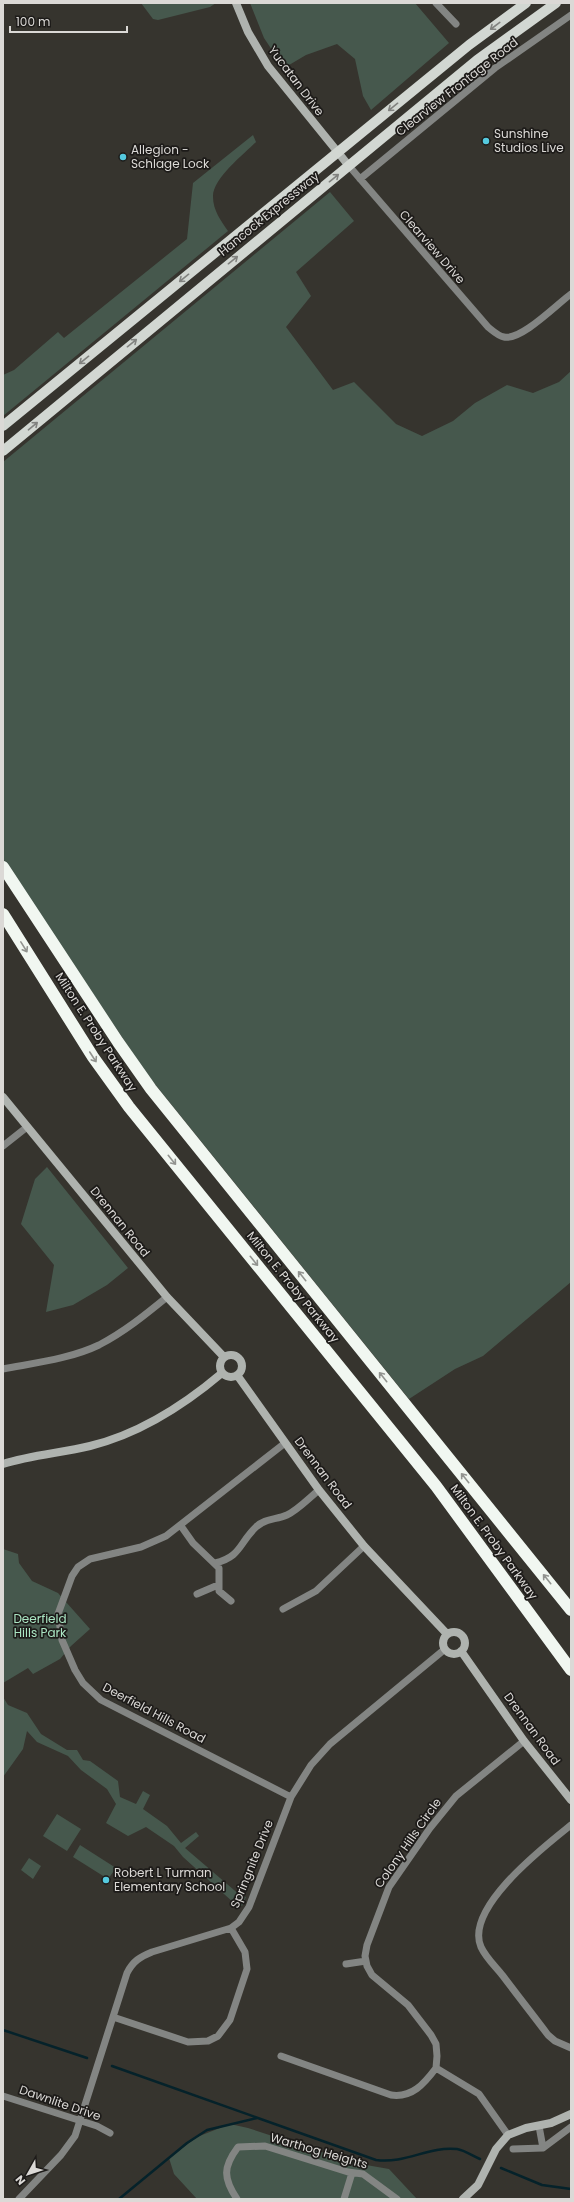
<svg xmlns="http://www.w3.org/2000/svg" width="574" height="2202" font-family="Poppins,sans-serif">
<style>
.green{fill:#46584d}
.lines{fill:none;stroke-linecap:round;stroke-linejoin:round}
.stream{stroke:#05222a;stroke-width:2.5}
.street{stroke:#838583;stroke-width:7}
.secondary{stroke:#afb3af;stroke-width:8}
.primary{stroke:#d2d7d2;stroke-width:10}
.highway{stroke:#f1f7f1;stroke-width:12}
.oneway{stroke:#81827f}
.oneway2{stroke:#929490}
.poi-dot{fill:#55cadf;stroke:#1d1b19;stroke-width:1.5}
.labels{text-anchor:middle;stroke-width:3.5;stroke-linejoin:round;paint-order:stroke}
.street-label{font-size:12px;fill:#dbd9d6;stroke:#1d1b19}
.poi-label{font-size:12px;fill:#dbd9d6;stroke:#1d1b19;text-anchor:start}
.park-label{font-size:12px;fill:#abe6c4;stroke:#1d1b19}
</style>
<rect width="100%" height="100%" fill="#36342e"/>
<path class="green" d="M141,3H216L210,7L158,20L153,19Z
M250,3H415L449,43L371,110L363,96L355,59L337,44L306,55L284,68L264,38Z
M253,135L256,142C244,154 212,179 213,197C213,210 221,221 228,231L3,416V375L14,370L58,332L64,338L187,239L193,183Z
M330,192L354,221L296,272L311,296L286,327L333,390L354,382L396,424L422,436L453,421L475,403L507,385L533,393L559,382L571,371V1282L483,1356L455,1369L409,1399L146,1073L3,859V462Z
M47,1167L128,1268L107,1285L73,1305L46,1312L54,1265L21,1224L35,1179Z
M3,1549L18,1554L19,1563L32,1581L58,1593L90,1629L71,1646L60,1659L33,1674L28,1668L3,1683Z
M3,1697L8,1705L27,1713L41,1734L67,1750H77L83,1760L90,1761L118,1781L120,1797L136,1804L143,1791L150,1795L143,1809L167,1826L181,1843L196,1832L199,1836L185,1848L241,1896L246,1897L242,1906L234,1903L183,1857L174,1846L146,1827L128,1836L106,1823L116,1804L107,1789L81,1770L68,1756L37,1742L27,1731L23,1749L3,1777Z
M57,1814L81,1829L67,1851L43,1836Z
M80,1845L116,1868L108,1879L73,1857Z
M29,1858L41,1866L33,1879L21,1870Z
M230,2124L248,2128L355,2163L389,2169L417,2199H197L174,2174L169,2158L197,2137Z"/>
<g class="lines">
<path class="stream" d="M3,2030L87,2058
M112,2066L376,2160C406,2164 428,2146 457,2149C464,2150 473,2156 480,2159
M501,2168L542,2185L571,2189
M119,2199L187,2143L207,2130L257,2118"/>
<path class="street" d="M436,3L456,24
M349,166L488,327C493,331 498,336 504,337C521,341 557,304 571,294
M360,179L495,68L571,15
M3,1146L27,1127
M3,1369C34,1363 70,1359 99,1345C124,1332 145,1315 167,1297
M285,1443L166,1536L141,1547L90,1559L78,1567L72,1576L58,1614L62,1640L75,1670L83,1683L101,1700L291,1797
M181,1526L193,1543L219,1568V1591L231,1601
M215,1563C241,1557 239,1543 256,1527C265,1518 276,1520 287,1515C298,1510 309,1498 319,1490
M197,1594L218,1585
M283,1609L316,1591L364,1546
M571,1825C545,1846 464,1908 481,1947C486,1958 496,1967 503,1976C518,1996 533,2015 548,2035L555,2041L571,2048
M346,1964L366,1961
M113,2017L188,2042L208,2041L218,2036L230,2020L247,1969L245,1952L231,1928
M281,2056L391,2095C412,2098 424,2084 436,2068
M3,2096L97,2126L110,2133
M539,2126L543,2148
M508,2135L479,2094L436,2068L437,2056L436,2044L431,2035L408,2005L372,1975L367,1966L365,1956L367,1945L389,1887L430,1828L456,1796L524,1741
M513,2149L543,2148L571,2127
M19,2199L61,2155L75,2136L127,1973C133,1961 140,1957 152,1952L231,1928L239,1922L249,1907L291,1797L311,1765L330,1744L445,1649
M237,2199C223,2178 223,2167 238,2147L265,2146L348,2172L363,2174L397,2199
M344,2199L352,2173"/>
<path class="secondary" d="M236,3L248,32L268,66L349,166
M3,1097L167,1297L224,1357
M220 1366a11 11 0 1 1 22 0a11 11 0 1 1-22 0Z
M237,1375L319,1490L364,1546L447,1634
M3,1464C31,1455 61,1453 90,1446C139,1434 183,1406 222,1373
M443 1643a11 11 0 1 1 22 0a11 11 0 1 1-22 0Z
M461,1651L524,1741L571,1800
M463,2199L478,2185L496,2149L508,2135L526,2128L551,2123L571,2114"/>
<path class="primary" d="M3,426L469,45L526,3
M3,451L477,60L556,3"/>
<path class="highway" d="M3,867L118,1042L151,1089L571,1610
M3,914L93,1057L129,1107L436,1486L571,1670"/>
</g>
<defs><path id="oneway-shaft" d="M-6 0H5M1.5-3L5.5 0L1.5 3" fill="none" stroke-width="1.6" stroke-linecap="round" stroke-linejoin="round"/></defs>
<g class="oneway">
<use href="#oneway-shaft" transform="translate(495 26) rotate(143)"/>
<use href="#oneway-shaft" transform="translate(393 107) rotate(141)"/>
<use href="#oneway-shaft" transform="translate(334 178) rotate(-39)"/>
<use href="#oneway-shaft" transform="translate(233 260) rotate(-39)"/>
<use href="#oneway-shaft" transform="translate(184 278) rotate(141)"/>
<use href="#oneway-shaft" transform="translate(132 343) rotate(-39)"/>
<use href="#oneway-shaft" transform="translate(84 360) rotate(141)"/>
<use href="#oneway-shaft" transform="translate(33 426) rotate(-40)"/>
</g>
<g class="oneway2">
<use href="#oneway-shaft" transform="translate(24 947) rotate(58)"/>
<use href="#oneway-shaft" transform="translate(93 1057) rotate(57)"/>
<use href="#oneway-shaft" transform="translate(172 1160) rotate(51)"/>
<use href="#oneway-shaft" transform="translate(254 1261) rotate(51)"/>
<use href="#oneway-shaft" transform="translate(302 1276) rotate(-129)"/>
<use href="#oneway-shaft" transform="translate(383 1377) rotate(-129)"/>
<use href="#oneway-shaft" transform="translate(465 1478) rotate(-129)"/>
<use href="#oneway-shaft" transform="translate(547 1579) rotate(-129)"/>
</g>
<g class="poi-dot">
<circle cx="486" cy="141" r="4"/>
<circle cx="123" cy="157" r="4"/>
<circle cx="106" cy="1880" r="4"/>
</g>
<g class="labels">
<g class="street-label">
<text transform="translate(296 81) rotate(53)" y="4">Yucatan Drive</text>
<text transform="translate(457 87) rotate(-38)" y="4">Clearview Frontage Road</text>
<text transform="translate(269 214) rotate(-39)" y="4">Hancock Expressway</text>
<text transform="translate(432 247) rotate(49)" y="4">Clearview Drive</text>
<text transform="translate(96 1032) rotate(57)" y="4">Milton E. Proby Parkway</text>
<text transform="translate(120 1222) rotate(51)" y="4">Drennan Road</text>
<text transform="translate(293 1287) rotate(51)" y="4">Milton E. Proby Parkway</text>
<text transform="translate(323 1473) rotate(53)" y="4">Drennan Road</text>
<text transform="translate(494 1542) rotate(54)" y="4">Milton E. Proby Parkway</text>
<text transform="translate(154 1713) rotate(28)" y="4">Deerfield Hills Road</text>
<text transform="translate(532 1729) rotate(54)" y="4">Drennan Road</text>
<text transform="translate(408 1843) rotate(-55)" y="4">Colony Hills Circle</text>
<text transform="translate(252 1864) rotate(-68)" y="4">Springnite Drive</text>
<text transform="translate(60 2103) rotate(19)" y="4">Dawnlite Drive</text>
<text transform="translate(319 2151) rotate(16)" y="4">Warthog Heights</text>
</g>
<g class="poi-label">
<text x="494" y="138">Sunshine<tspan x="494" dy="14">Studios Live</tspan></text>
<text x="131" y="154">Allegion -<tspan x="131" dy="14">Schlage Lock</tspan></text>
<text x="114" y="1877">Robert L Turman<tspan x="114" dy="14">Elementary School</tspan></text>
</g>
<g class="park-label">
<text x="40" y="1623">Deerfield<tspan x="40" dy="14">Hills Park</tspan></text>
</g>
</g>
<rect width="574" height="2202" fill="none" stroke="#dbd9d6" stroke-width="8"/>
<g transform="translate(28 2174) rotate(231)" stroke="#1d1b19" stroke-width="3" paint-order="stroke">
<path d="M0-3L7 15L0 10L-7 15Z" fill="#dbd9d6"/>
<text y="-6" font-size="11" font-weight="bold" text-anchor="middle" fill="#dbd9d6">N</text>
</g>
<path d="M10 26v6h117v-6" fill="none" stroke="#dbd9d6" stroke-width="2"/>
<text x="16" y="26" font-size="12" fill="#dbd9d6" stroke="#1d1b19" stroke-width="3" paint-order="stroke">100 m</text>
</svg>
